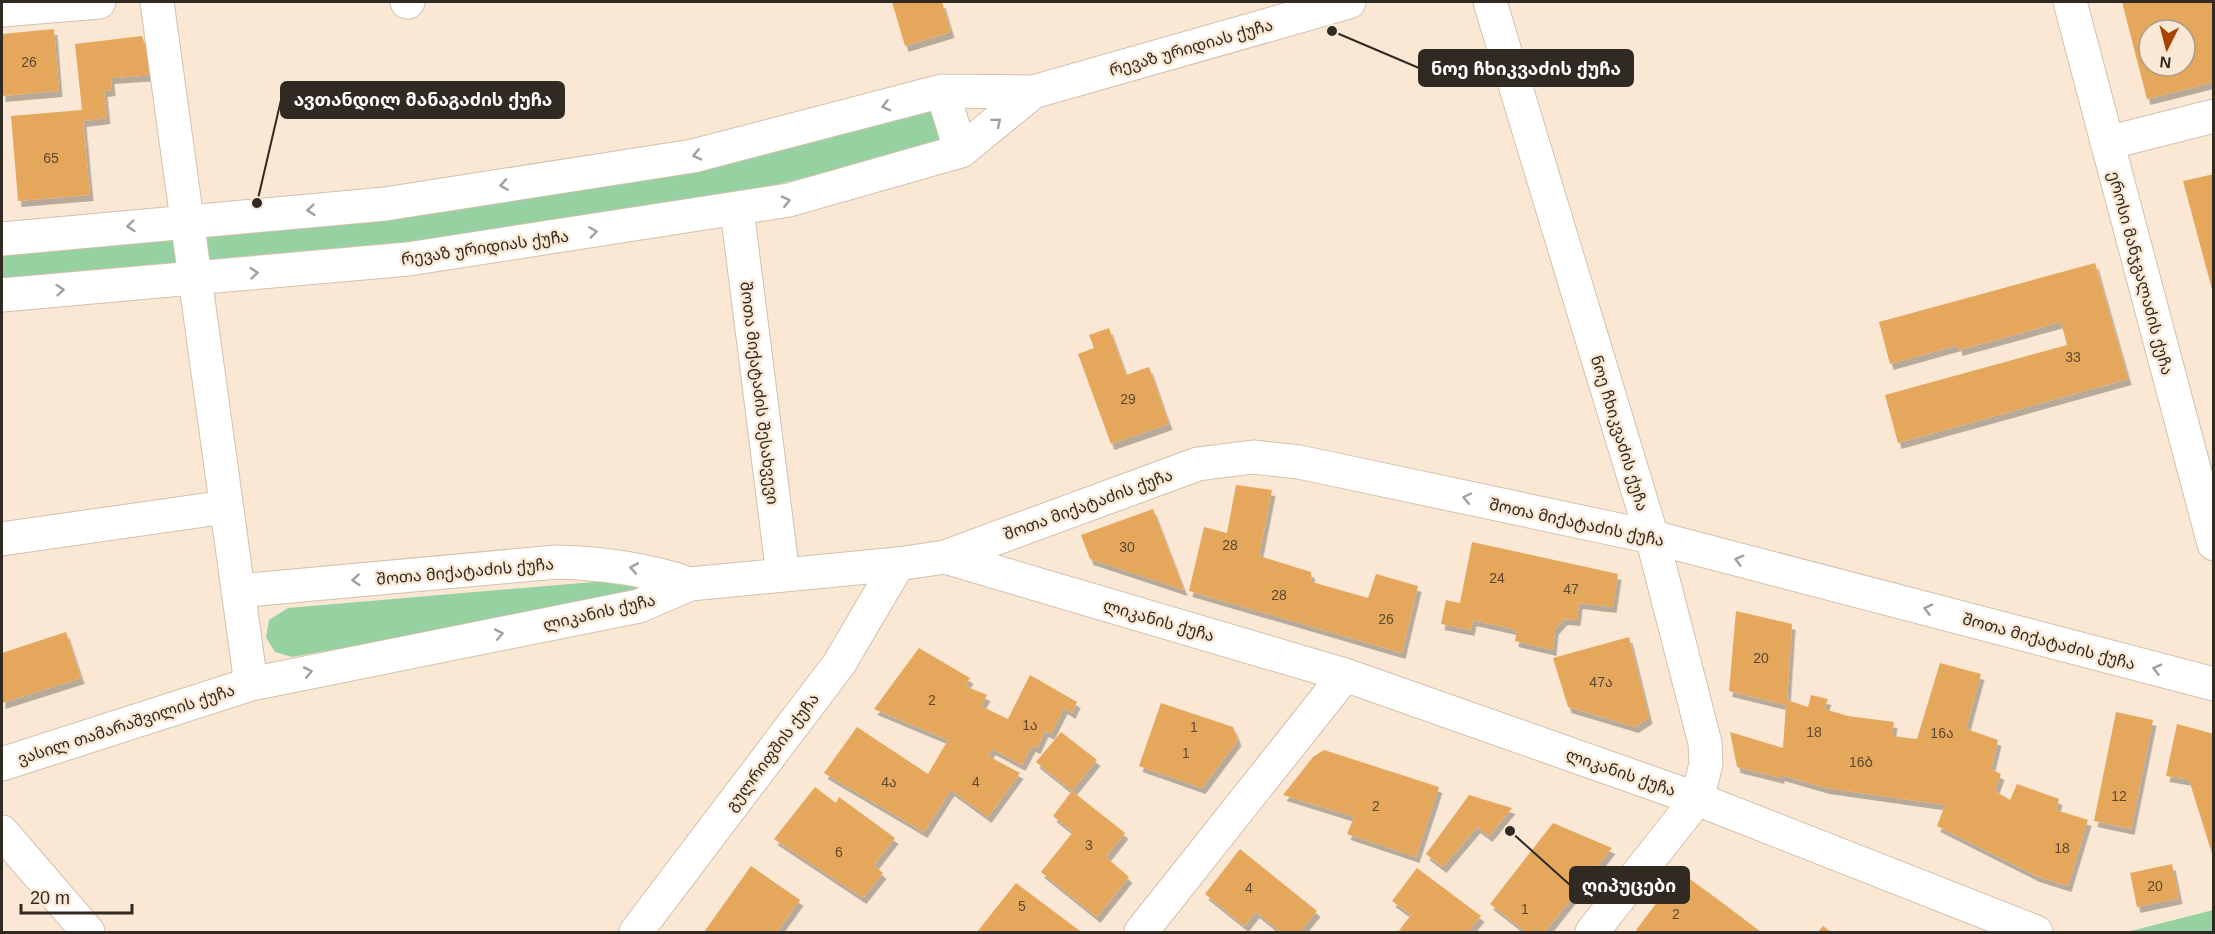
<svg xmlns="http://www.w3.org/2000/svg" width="2215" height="934" font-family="Helvetica,'Noto Sans Georgian',sans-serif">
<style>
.green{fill:#96d1a2}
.building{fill:#e5a75b;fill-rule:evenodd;filter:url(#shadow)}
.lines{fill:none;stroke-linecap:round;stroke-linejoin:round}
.minor-casing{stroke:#d2c1ad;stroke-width:35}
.tertiary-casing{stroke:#d2c1ad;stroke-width:35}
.minor{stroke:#fff;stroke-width:33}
.tertiary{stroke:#fff;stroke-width:33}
.oneway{stroke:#a29f9c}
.labels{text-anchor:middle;stroke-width:5;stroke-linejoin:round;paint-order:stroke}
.number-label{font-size:14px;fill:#5d4930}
.street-label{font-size:16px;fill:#302a22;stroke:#fae8d4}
.leader{fill:none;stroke:#302a22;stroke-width:2}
.callout-dot{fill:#302a22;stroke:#fae8d4;stroke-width:2}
.callout{fill:#302a22;stroke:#302a22;stroke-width:2}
.callout-label{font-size:18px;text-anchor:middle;font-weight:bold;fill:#fff}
</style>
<defs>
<filter id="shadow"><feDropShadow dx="3.5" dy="6" stdDeviation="0" flood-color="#0004"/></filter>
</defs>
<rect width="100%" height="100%" fill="#fae8d4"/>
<path class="green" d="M938,106L948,143L708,201L394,248L206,265L203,233Z
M179,237L182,267L2,285V253Z
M629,579L638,584L636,595L292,657L275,652L266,637L269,620L288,608Z
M2213,910V932H2127Z"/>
<path class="building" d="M892,2H942L951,32L905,46Z
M2122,2H2214V82L2147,99ZM2149,30H2185V66H2149Z
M54,29L59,91L2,96V34Z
M142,36L155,75L111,78L112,90L104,91L107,118L83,121L90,195L18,201L11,116L82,110L75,44Z
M2214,174V293H2213L2183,181Z
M2095,263L2128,379L1898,443L1885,395L2067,345L2061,322L1959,350L1958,345L1890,364L1879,322Z
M1109,328L1126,375L1149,367L1169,424L1111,444L1078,354L1094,348L1089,335Z
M1236,485L1272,490L1259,556L1311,572L1312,582L1368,598L1376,574L1418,586L1402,653L1189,591L1204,527L1227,533Z
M1153,509L1184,590L1090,559L1081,535Z
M1472,542L1618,574L1613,607L1579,603L1577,620L1564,619L1555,629L1553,650L1515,641L1517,630L1473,620L1471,630L1441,624L1446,600L1460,603Z
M1736,611L1792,624L1787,700L1808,707L1811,695L1828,699L1824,709L1848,716L1894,722L1892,736L1917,739L1940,663L1981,674L1966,729L1998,740L1991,769L2001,774L1995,791L2010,800L2017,784L2059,799L2056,810L2088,820L2068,886L2036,876L1937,826L1945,805L1826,788L1781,775V778L1737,767L1730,732L1783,748L1786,705L1729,691Z
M66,632L81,678L2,703V653Z
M1629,637L1649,718L1635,727L1568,707L1553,658Z
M919,648L970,678L965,686L987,695L981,706L1008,719L1030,675L1077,702L1072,713L1064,708L1051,734L1045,731L1037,748L1032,746L1022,765L992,749L988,756L1020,773L988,817L951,790L924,832L824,773L857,727L928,774L948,740L874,709Z
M1161,703L1233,727L1238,740L1202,788L1139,766Z
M2116,712L2153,720L2131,829L2094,821Z
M2177,724L2214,734V860L2189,780L2166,776Z
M1061,732L1097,760L1072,791L1036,762Z
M1324,750L1439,787L1416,857L1347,834L1354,817L1283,795L1313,757Z
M815,787L836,803L839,797L895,838L874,865L883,873L863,898L774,839Z
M1072,791L1125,833L1106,857L1129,877L1097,917L1041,872L1073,832L1053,816Z
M1469,795L1512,808L1489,836L1477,827L1443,867L1426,854Z
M1553,823L1612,848L1545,932H1526L1490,904Z
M1240,849L1317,911L1300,932H1281L1256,912L1245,926L1205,894Z
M2172,864L2179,898L2137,907L2130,873Z
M751,866L800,900L777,932H704Z
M1417,868L1481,916L1468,932H1398L1411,915L1392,901Z
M1680,872L1716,898L1761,932H1640L1636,930Z
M1016,883L1080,931L1078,932H977Z
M1823,926L1831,932H1818Z"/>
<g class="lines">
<defs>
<path id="minor" d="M157,2L251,684
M407,2H408
M1490,2L1652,537L1705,743L1706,764L1697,799L1592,932
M2,10L99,2
M2107,143L2214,116
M737,210L783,575
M2,539L226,507
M945,557L1345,675L1697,799L2036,932
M238,591L556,562C603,563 646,569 690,584
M2,764L251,684L639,606L690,584L898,564
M2,832L88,932
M1141,932L1345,675"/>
<path id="tertiary" d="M2070,2L2214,544
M942,91L961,151
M2,239L385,204L693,156L942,91L1033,92L1349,2
M2,295L408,259L789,200L961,151L1033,92
M636,932L839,664L898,564L945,557L1198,464L1253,457L1299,462L1652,537L2214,684"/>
</defs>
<use href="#minor" class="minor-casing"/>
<use href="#tertiary" class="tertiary-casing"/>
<use href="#minor" class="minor"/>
<use href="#tertiary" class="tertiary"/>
</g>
<defs><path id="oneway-chevron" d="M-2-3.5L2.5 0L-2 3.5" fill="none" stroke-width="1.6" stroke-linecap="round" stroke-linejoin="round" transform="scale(1.5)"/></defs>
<g class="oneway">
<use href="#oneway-chevron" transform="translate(886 106) rotate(165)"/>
<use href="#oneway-chevron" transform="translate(997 122) rotate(-40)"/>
<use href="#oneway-chevron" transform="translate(697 155) rotate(167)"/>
<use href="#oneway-chevron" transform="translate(504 185) rotate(171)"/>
<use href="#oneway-chevron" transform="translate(786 201) rotate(-13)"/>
<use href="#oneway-chevron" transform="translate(311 210) rotate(175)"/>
<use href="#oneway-chevron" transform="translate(131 226) rotate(174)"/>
<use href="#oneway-chevron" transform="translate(593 232) rotate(-8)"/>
<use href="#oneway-chevron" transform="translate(254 273) rotate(-5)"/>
<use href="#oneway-chevron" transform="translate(60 290) rotate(-5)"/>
<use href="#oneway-chevron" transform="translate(1467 498) rotate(-168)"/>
<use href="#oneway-chevron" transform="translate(1739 560) rotate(-165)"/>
<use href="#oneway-chevron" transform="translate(634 568) rotate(-170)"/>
<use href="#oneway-chevron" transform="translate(356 580) rotate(175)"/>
<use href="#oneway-chevron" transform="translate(1928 609) rotate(-165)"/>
<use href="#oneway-chevron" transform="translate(499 634) rotate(-11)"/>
<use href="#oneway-chevron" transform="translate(2157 669) rotate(-165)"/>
<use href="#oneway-chevron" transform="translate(308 672) rotate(-11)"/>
</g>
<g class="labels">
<g class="number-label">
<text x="29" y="67">26</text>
<text x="51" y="163">65</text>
<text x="2073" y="362">33</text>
<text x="1128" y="404">29</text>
<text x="1230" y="550">28</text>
<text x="1127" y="552">30</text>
<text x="1497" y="583">24</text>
<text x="1571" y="594">47</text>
<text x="1279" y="600">28</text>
<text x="1386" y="624">26</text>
<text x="1761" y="663">20</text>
<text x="1601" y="687">47ა</text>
<text x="932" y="705">2</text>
<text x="1030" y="730">1ა</text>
<text x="1194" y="732">1</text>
<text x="1814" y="737">18</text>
<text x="1942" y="738">16ა</text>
<text x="1186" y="758">1</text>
<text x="1861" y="767">16ბ</text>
<text x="889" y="787">4ა</text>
<text x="976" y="787">4</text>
<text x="2119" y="801">12</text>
<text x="1376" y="811">2</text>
<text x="1089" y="850">3</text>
<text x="2062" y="853">18</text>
<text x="839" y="857">6</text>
<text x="2155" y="891">20</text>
<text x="1249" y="893">4</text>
<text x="1022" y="911">5</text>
<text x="1525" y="914">1</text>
<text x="1676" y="919">2</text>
</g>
<g class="street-label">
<text transform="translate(1191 47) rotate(-16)" y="6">რევაზ ურიდიას ქუჩა</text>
<text transform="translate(485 247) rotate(-8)" y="6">რევაზ ურიდიას ქუჩა</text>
<text transform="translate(2141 273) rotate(75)" y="6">ეროსი მანჯგალაძის ქუჩა</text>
<text transform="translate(760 393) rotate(83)" y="6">შოთა მიქატაძის შესახვევი</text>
<text transform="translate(1620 433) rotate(73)" y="6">ნოე ჩხიკვაძის ქუჩა</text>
<text transform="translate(1088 504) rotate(-20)" y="6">შოთა მიქატაძის ქუჩა</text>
<text transform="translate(1577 522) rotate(12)" y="6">შოთა მიქატაძის ქუჩა</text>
<text transform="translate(465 571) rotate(-5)" y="6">შოთა მიქატაძის ქუჩა</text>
<text transform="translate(599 612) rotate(-13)" y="6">ლიკანის ქუჩა</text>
<text transform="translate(1159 620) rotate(16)" y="6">ლიკანის ქუჩა</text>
<text transform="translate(2049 641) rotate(15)" y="6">შოთა მიქატაძის ქუჩა</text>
<text transform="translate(126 724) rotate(-18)" y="6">ვასილ თამარაშვილის ქუჩა</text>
<text transform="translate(772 752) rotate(-53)" y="6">გულრიფშის ქუჩა</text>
<text transform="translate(1621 772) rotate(19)" y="6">ლიკანის ქუჩა</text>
</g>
</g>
<path class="leader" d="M1332 31L1419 68M257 203L281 100M1510 831L1570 885"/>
<g class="callout-dot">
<circle cx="1332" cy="31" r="6"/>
<circle cx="257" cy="203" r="6"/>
<circle cx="1510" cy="831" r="6"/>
</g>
<g class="callout">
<rect x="1419" y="50" width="214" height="36" rx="6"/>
<rect x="281" y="82" width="283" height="36" rx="6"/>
<rect x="1570" y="867" width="119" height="36" rx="6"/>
</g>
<g class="callout-label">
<text x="1526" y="75">ნოე ჩხიკვაძის ქუჩა</text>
<text x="423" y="106">ავთანდილ მანაგაძის ქუჩა</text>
<text x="1629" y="892">ღიპუცები</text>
</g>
<rect width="2215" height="934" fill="none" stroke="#302a22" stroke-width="6"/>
<g transform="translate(2167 48) rotate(186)"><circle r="28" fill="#fae8d4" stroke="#a99c8d" stroke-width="1.5"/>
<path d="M0-4.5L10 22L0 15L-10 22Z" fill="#a64400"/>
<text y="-9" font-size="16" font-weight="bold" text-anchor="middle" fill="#302a22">N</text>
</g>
<path d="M21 904v9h111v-9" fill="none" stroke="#302a22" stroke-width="3"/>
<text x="30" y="904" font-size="18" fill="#302a22" stroke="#fae8d4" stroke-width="4.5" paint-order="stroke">20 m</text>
</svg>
